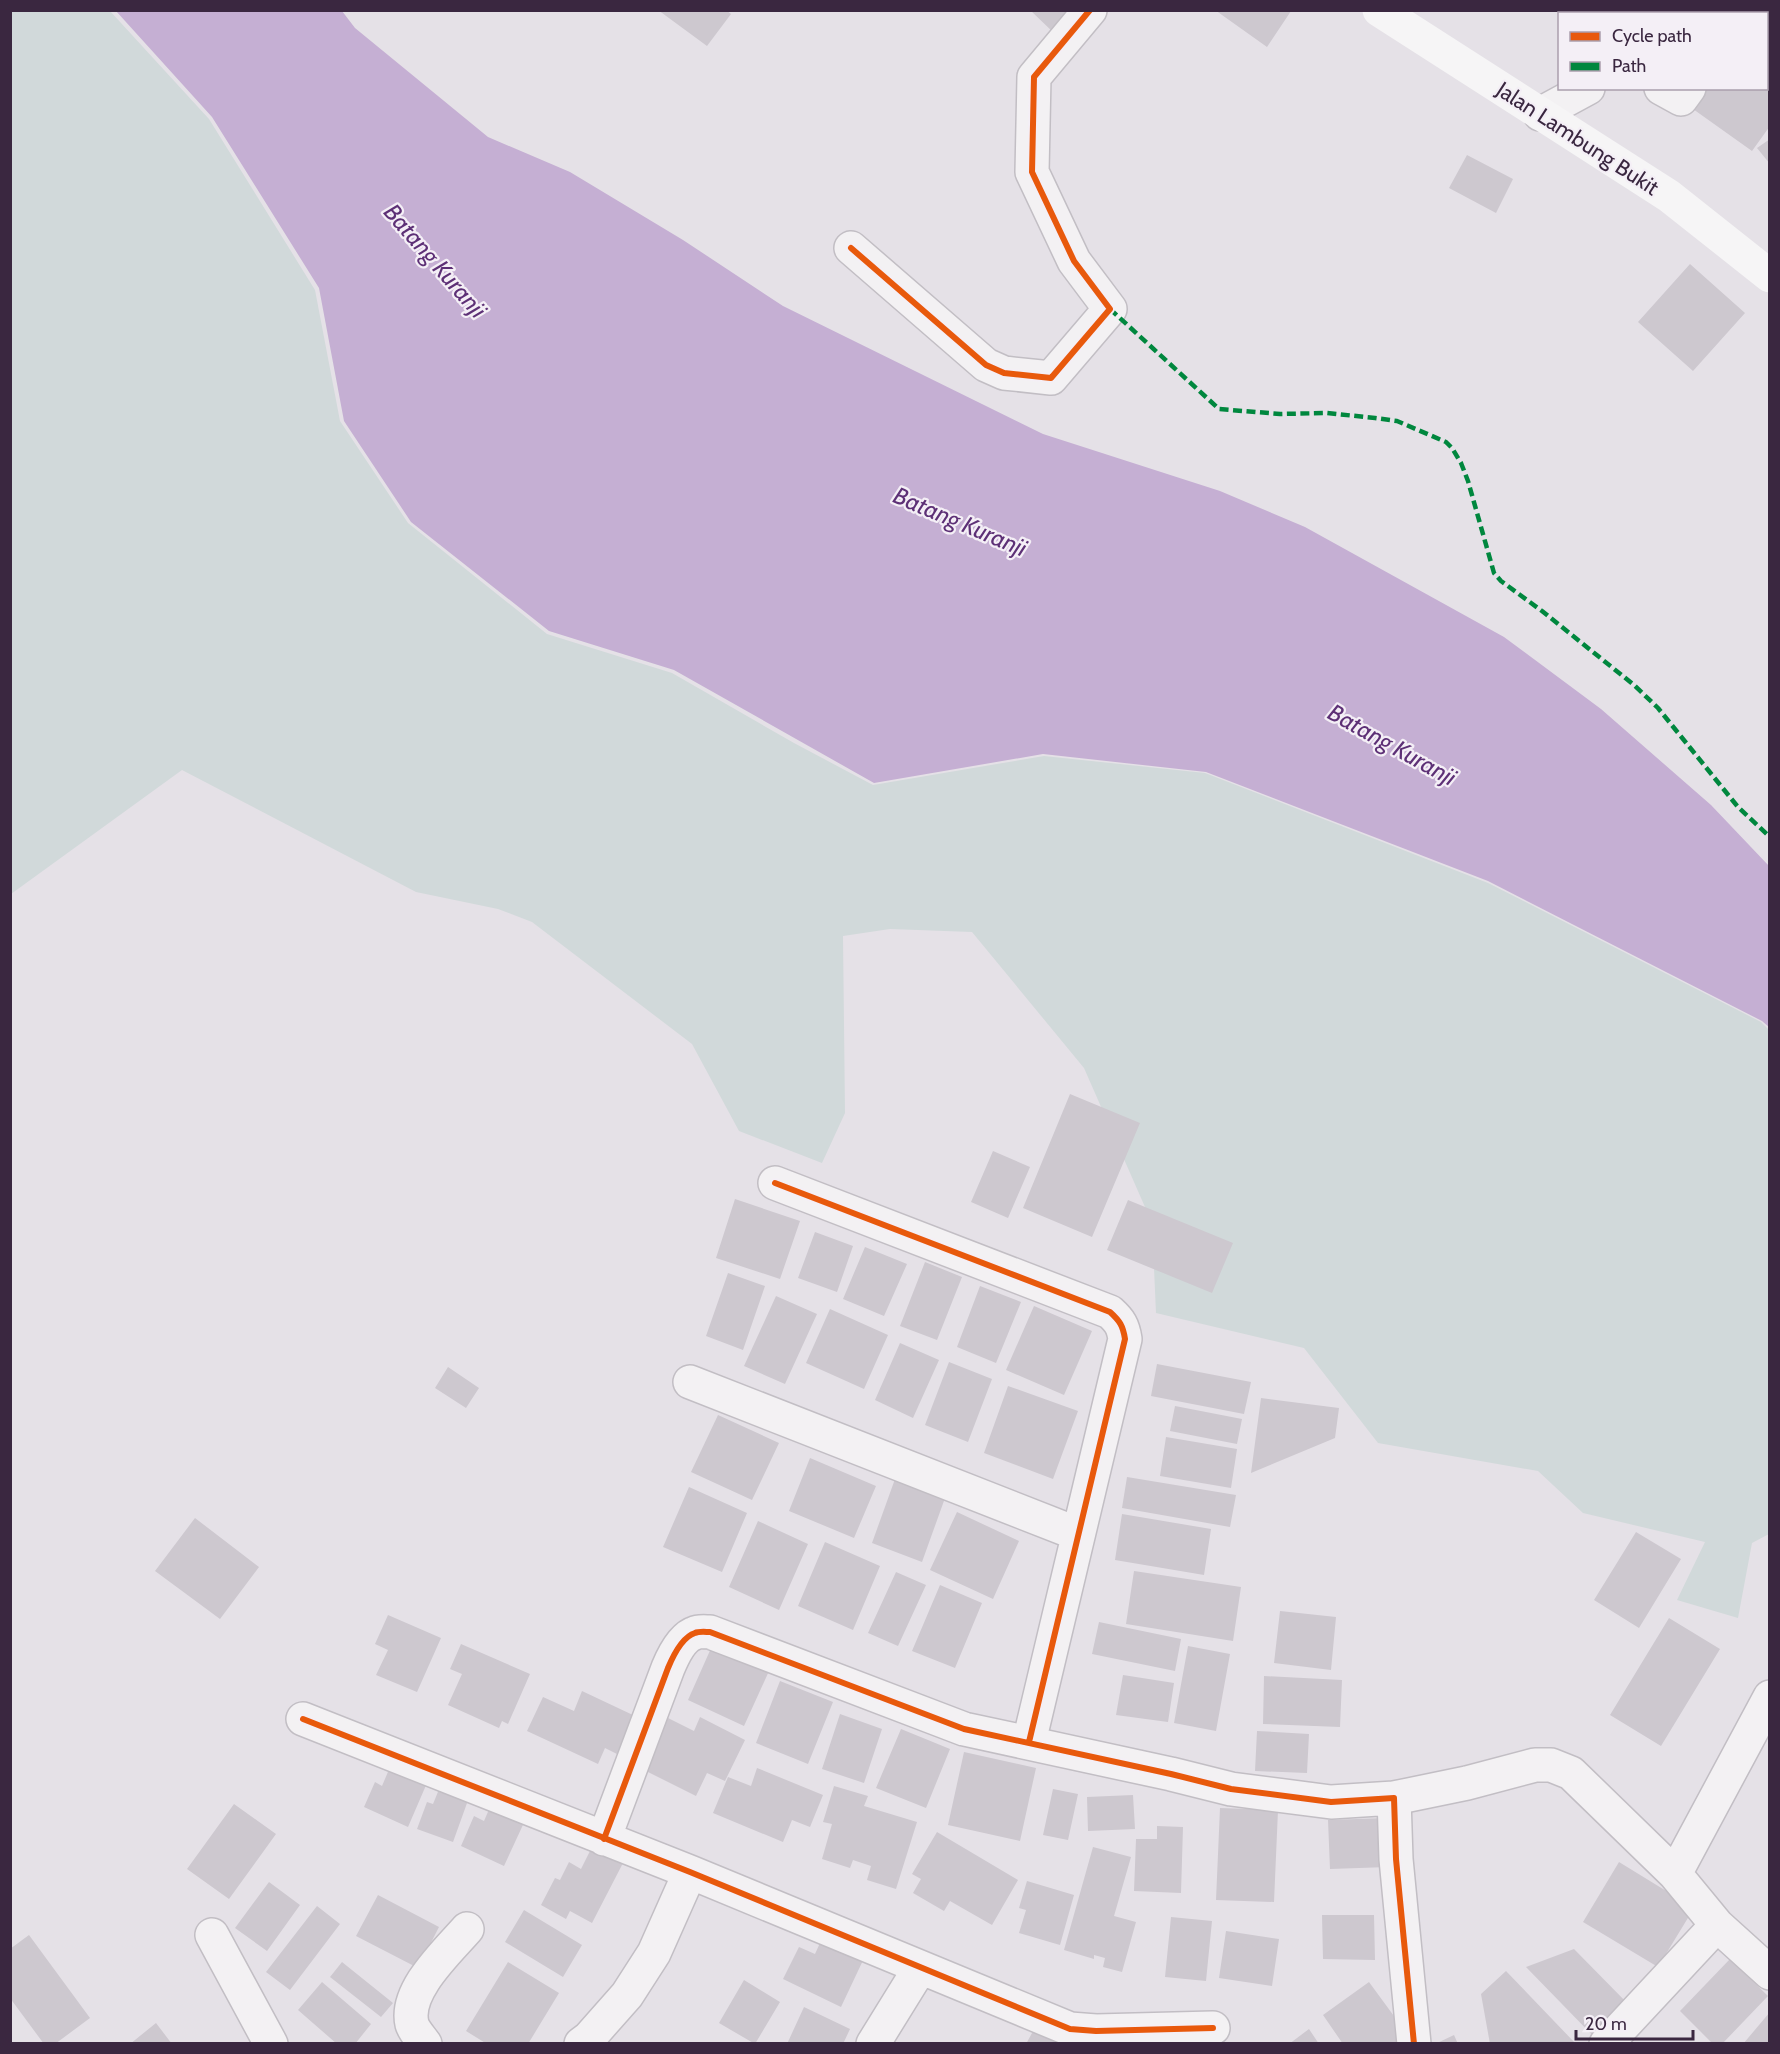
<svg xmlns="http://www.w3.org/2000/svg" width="1780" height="2054" font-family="Cabin,sans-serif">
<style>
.green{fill:#d1d9da}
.water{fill:#c5afd3}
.building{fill:#cdc8cf}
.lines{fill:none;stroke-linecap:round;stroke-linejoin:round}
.street-casing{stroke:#c2bec4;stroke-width:36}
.street{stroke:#f3f1f3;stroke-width:33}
.secondary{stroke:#f6f5f6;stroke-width:33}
.quiet{stroke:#00873e;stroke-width:4.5;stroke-dasharray:9 4.5;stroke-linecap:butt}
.cycleway-casing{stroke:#f4eff6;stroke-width:10}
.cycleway{stroke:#e8590c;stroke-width:6}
.labels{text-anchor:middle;stroke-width:4.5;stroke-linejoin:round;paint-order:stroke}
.street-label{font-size:22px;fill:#3a2740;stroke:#f4eff6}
.water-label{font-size:24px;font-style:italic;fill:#5d3076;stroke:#f4eff6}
</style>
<rect width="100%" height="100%" fill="#e5e1e7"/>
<path class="green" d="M11,11H110L209,119L315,290L340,421L408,523L547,634L672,673L794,743L873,785L1044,756L1205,773L1488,883L1761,1022L1769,1030V1534L1752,1543L1738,1618L1677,1600L1705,1542L1583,1513L1538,1471L1378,1443L1304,1348L1156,1313L1152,1223L1084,1068L972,932L890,929L843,936L845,1113L822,1163L739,1131L692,1044L532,922L498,909L416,892L182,770L11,894Z"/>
<path class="water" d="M116,11H342L355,28L488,137L570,172L683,240L783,306L1043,434L1220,491L1305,527L1504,637L1601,709L1711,805L1769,866V1027L1762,1021L1488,881L1206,772L1043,754L874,783L674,670L549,631L411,522L344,421L319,288L212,117Z"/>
<path class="building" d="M658,10H726L731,14L707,46Z
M1030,10H1078L1055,34Z
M1215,10H1290L1291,11L1267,47Z
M1560,10H1622L1620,14H1564Z
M1640,10H1726L1724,14H1637Z
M1766,38L1770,41V126L1752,151L1693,109L1708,88H1766Z
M1770,139V164L1757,148Z
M1467,155L1513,179L1496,213L1449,188Z
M1690,264L1745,313L1693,371L1638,322Z
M1070,1094L1140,1123L1092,1237L1023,1208Z
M993,1151L1030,1167L1008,1218L971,1202Z
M735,1199L800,1221L780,1279L716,1258Z
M1128,1200L1233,1243L1212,1293L1107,1250Z
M815,1232L853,1246L837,1292L798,1278Z
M865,1247L907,1264L884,1316L843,1299Z
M925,1262L962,1277L937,1340L900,1326Z
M728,1273L765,1286L743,1350L706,1336Z
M980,1286L1021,1302L996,1363L957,1347Z
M776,1296L817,1314L785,1384L744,1366Z
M1034,1306L1092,1331L1064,1395L1006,1370Z
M830,1309L888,1335L864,1389L806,1363Z
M900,1343L939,1360L913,1418L875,1400Z
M949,1362L992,1379L968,1442L925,1425Z
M1157,1364L1251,1382L1244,1414L1151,1396Z
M448,1367L479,1388L466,1408L435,1388Z
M1008,1386L1078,1411L1053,1479L984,1453Z
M1261,1398L1339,1408L1335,1438L1251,1473Z
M1175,1406L1242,1419L1237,1444L1170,1431Z
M718,1415L779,1443L752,1500L691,1472Z
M1166,1437L1237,1449L1231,1488L1160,1476Z
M810,1458L876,1486L854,1538L789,1511Z
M1127,1477L1236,1495L1230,1527L1122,1508Z
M895,1479L945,1498L922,1562L872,1543Z
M689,1487L747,1513L722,1572L663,1547Z
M957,1512L1019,1541L993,1599L930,1570Z
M1122,1514L1211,1529L1204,1575L1115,1560Z
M195,1518L259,1567L220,1619L155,1571Z
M758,1521L808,1544L779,1610L729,1587Z
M1636,1532L1681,1559L1639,1628L1594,1600Z
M825,1542L880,1566L853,1630L798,1606Z
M1134,1571L1241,1587L1233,1641L1126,1624Z
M896,1572L926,1585L898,1646L868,1633Z
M940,1585L982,1603L955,1668L912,1651Z
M1280,1611L1336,1617L1331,1670L1274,1663Z
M388,1615L441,1638L417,1692L376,1675L388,1650L375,1644Z
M1669,1618L1720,1649L1661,1746L1610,1715Z
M1099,1622L1181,1639L1175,1671L1092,1654Z
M461,1644L530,1674L508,1724L502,1721L499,1728L448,1705L462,1674L450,1669Z
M712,1646L769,1671L744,1726L688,1700Z
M1188,1646L1230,1654L1216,1731L1174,1723Z
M1123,1675L1174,1683L1168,1722L1116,1715Z
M1264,1676L1342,1680L1340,1727L1263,1724Z
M780,1681L833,1702L808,1764L756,1743Z
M582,1691L635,1716L617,1754L605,1748L598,1764L527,1731L543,1697L574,1711Z
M840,1714L882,1729L864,1783L822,1769Z
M700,1717L745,1740L725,1781L707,1773L696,1796L642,1769L668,1718L694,1731Z
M901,1729L950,1749L926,1808L876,1788Z
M1257,1731L1309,1734L1307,1773L1255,1771Z
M964,1752L1036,1768L1020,1841L948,1825Z
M393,1760L430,1776L408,1827L364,1807L375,1782L382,1786Z
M757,1768L823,1795L810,1827L792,1820L783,1842L713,1813L728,1777L751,1786Z
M442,1782L471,1792L453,1842L417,1829L427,1802L433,1804Z
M834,1786L868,1796L864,1806L917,1822L896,1889L867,1880L871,1866L853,1860L850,1868L822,1859L832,1824L823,1822Z
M1053,1789L1078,1794L1068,1840L1043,1835Z
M1133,1795L1135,1829L1088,1831L1087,1797Z
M494,1798L528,1814L504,1866L461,1846L474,1816L484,1821Z
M234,1804L276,1834L229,1899L187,1869Z
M1220,1808L1278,1810L1274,1902L1216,1900Z
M1386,1818L1388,1867L1330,1869L1328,1820Z
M1157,1826L1183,1827L1181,1893L1134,1891L1136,1839H1157Z
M937,1832L1018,1880L992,1925L950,1901L944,1911L913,1893L921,1879L912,1874Z
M592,1847L623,1863L592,1923L570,1911L566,1919L541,1905L555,1878L560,1880L569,1862L581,1869Z
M1093,1847L1131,1857L1114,1916L1136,1922L1122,1972L1103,1967L1105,1958L1094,1955V1959L1064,1950Z
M1619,1862L1694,1908L1658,1967L1583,1922Z
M1027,1881L1074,1895L1060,1945L1019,1933L1026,1910L1019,1908Z
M269,1882L300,1905L267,1951L235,1928Z
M378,1895L439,1927L418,1968L356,1936Z
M317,1906L340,1924L290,1990L266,1972Z
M524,1910L582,1945L563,1977L505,1942Z
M1322,1915H1374L1375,1960L1323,1959Z
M1171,1917L1212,1921L1206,1981L1165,1977Z
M1226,1931L1279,1939L1272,1986L1219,1978Z
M824,1934L866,1954L841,2007L783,1979L799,1947L815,1954Z
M29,1935L90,2018L55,2044H44L10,1998V1949Z
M1574,1949L1631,2007L1597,2040L1526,1967Z
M1730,1959L1768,1996L1722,2044H1713L1680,2011Z
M342,1962L393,2003L381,2017L330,1977Z
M508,1962L559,1993L528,2044H487L466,2031Z
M1506,1971L1576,2044H1490L1481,1994Z
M744,1980L780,2002L755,2044L719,2023Z
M322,1982L371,2024L355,2044H337L298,2010Z
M1369,1982L1413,2042L1411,2044H1343L1323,2015Z
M804,2007L850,2029L843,2044H787Z
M1770,2012V2044H1743Z
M156,2023L172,2044H130Z
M1037,2024L1071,2044H1026Z
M1309,2029L1319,2044H1289Z
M1454,2035L1458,2044H1435Z"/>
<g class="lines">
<defs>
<path id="street" d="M1747,14L1749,10
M1661,88L1681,99L1689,88
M1540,114L1588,88
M851,248L986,365L1004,373L1051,378L1110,309L1074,261L1032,172L1034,77L1090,10
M775,1183L1110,1312C1120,1321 1123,1326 1125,1339L1029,1742
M690,1382L1078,1534
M303,1719L690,1872L1070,2029L1096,2031L1213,2028
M1394,1798L1467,1783L1535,1765H1551L1571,1773L1675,1874L1717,1925
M604,1839L668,1668C673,1656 682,1637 695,1633C699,1631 706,1632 710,1632L964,1729L1171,1774L1231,1789L1331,1802L1394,1798L1396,1859L1414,2044
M1675,1874L1770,1697
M212,1935L271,2044
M425,2044C421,2038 414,2031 412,2024C404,1991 447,1952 467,1929
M581,2044L589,2038L627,1995L654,1953L690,1872
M873,2044L920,1968
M1606,2044L1717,1925L1770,1973"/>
</defs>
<use href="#street" class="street-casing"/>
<use href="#street" class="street"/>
<path class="secondary" d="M1379,10L1669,196L1770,276"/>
<path class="quiet" d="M1110,309L1219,409L1280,414L1327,413L1375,418L1397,421L1446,442L1452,448L1461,463L1468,481L1494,573L1501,581L1542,611L1634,685L1658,708L1738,807L1770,837"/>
<defs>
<path id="cycleway" d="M851,248L986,365L1004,373L1051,378L1110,309L1074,261L1032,172L1034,77L1090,10
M775,1183L1110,1312C1120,1321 1123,1326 1125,1339L1029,1742
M303,1719L690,1872L1070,2029L1096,2031L1213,2028
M604,1839L668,1668C673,1656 682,1637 695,1633C699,1631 706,1632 710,1632L964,1729L1171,1774L1231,1789L1331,1802L1394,1798L1396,1859L1414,2044"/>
</defs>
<use href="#cycleway" class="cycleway-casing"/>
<use href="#cycleway" class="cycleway"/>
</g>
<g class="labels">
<g class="street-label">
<text transform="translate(1578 138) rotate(33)" y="8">Jalan Lambung Bukit</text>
</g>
<g class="water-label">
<text transform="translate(435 261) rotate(49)" y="8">Batang Kuranji</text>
<text transform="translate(960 522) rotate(23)" y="8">Batang Kuranji</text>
<text transform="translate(1392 745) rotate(29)" y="8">Batang Kuranji</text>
</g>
</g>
<rect width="1780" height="2054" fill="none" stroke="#3a2740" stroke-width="24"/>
<rect x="1558" y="12" width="210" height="78" fill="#f4eff6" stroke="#aa9fad" stroke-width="1.5"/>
<rect x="1570" y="32" width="30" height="9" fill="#e8590c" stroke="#aa9fad" stroke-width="1.5"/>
<text x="1612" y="42" font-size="18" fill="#3a2740">Cycle path</text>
<rect x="1570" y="62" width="30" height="9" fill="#00873e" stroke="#aa9fad" stroke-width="1.5"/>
<text x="1612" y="72" font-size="18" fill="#3a2740">Path</text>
<path d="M1576 2030v9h117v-9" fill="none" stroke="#3a2740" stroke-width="3"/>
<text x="1585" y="2030" font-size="18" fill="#3a2740" stroke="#f4eff6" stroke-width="4.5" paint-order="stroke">20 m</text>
</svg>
